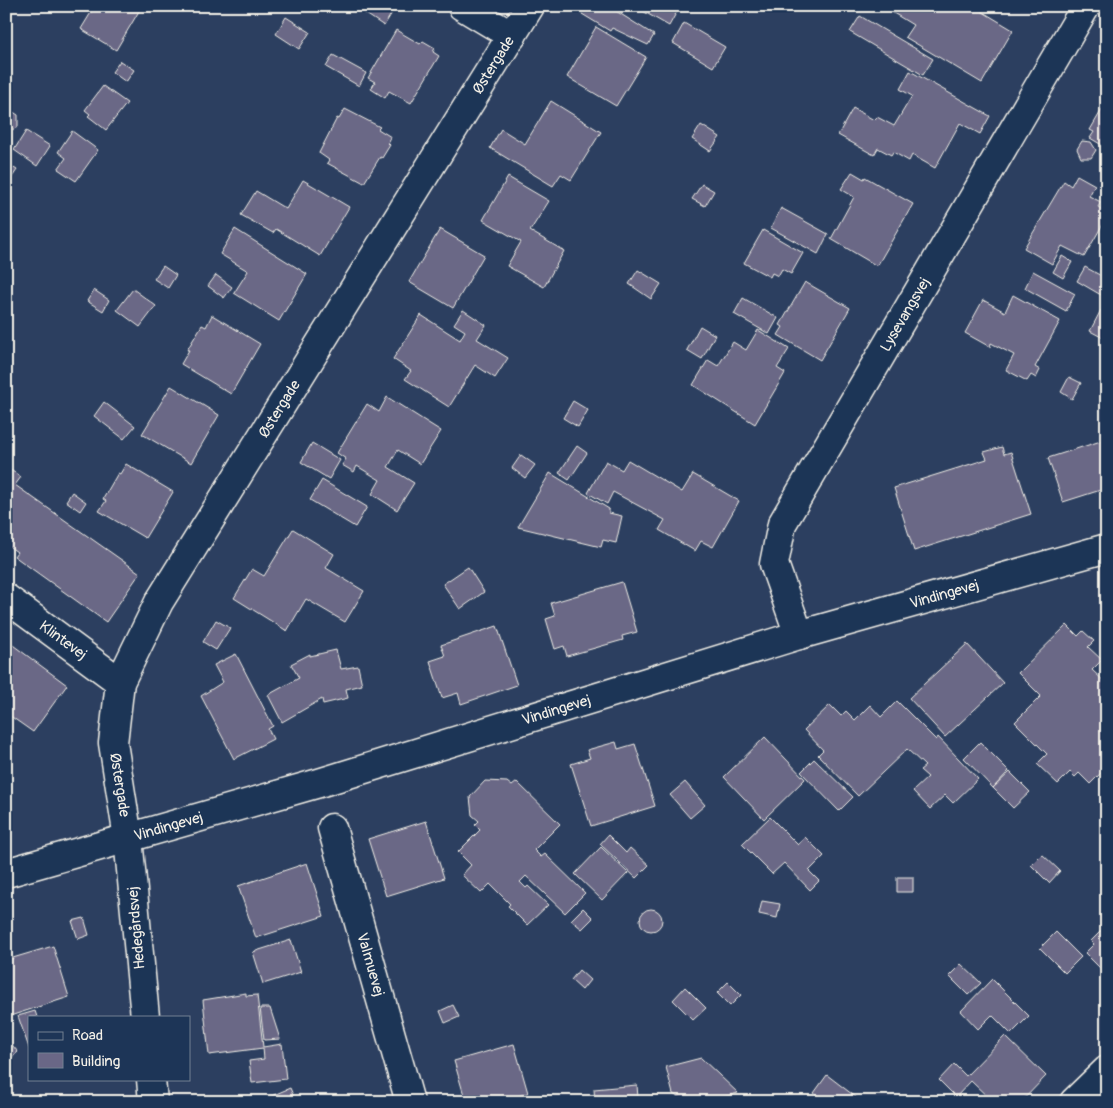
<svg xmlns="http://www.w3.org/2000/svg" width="1113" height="1108" font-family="Pangolin,sans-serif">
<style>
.building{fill:#6a6786;stroke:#f4f1e8}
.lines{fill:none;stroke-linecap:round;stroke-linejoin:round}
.minor-casing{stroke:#f4f1e8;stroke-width:31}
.minor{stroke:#1d3557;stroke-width:28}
.labels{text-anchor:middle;stroke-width:4.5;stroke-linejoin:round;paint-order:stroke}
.street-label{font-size:15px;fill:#f4f1e8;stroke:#1d3557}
</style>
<rect width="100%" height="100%" fill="#2c3f60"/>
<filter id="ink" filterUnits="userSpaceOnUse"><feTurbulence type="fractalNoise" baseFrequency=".02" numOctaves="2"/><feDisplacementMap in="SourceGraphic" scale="10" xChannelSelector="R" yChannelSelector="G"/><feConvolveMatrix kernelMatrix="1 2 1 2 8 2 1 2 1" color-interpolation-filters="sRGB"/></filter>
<g filter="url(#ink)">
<path class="building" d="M95,6H142L116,50L81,29Z
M354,6H386L393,11L384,26Z
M586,6H608L654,35L648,45L612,28L610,31L582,14Z
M634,6H680L669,26Z
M893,6H973L1013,30L982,83L905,37L913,25L890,11Z
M860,16L933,59L923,75L850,32Z
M286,17L310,32L299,49L276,34Z
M684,23L725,47L713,67L673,43Z
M596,27L646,57L616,106L567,77Z
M396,30L420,44L423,41L435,48L433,52L439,56L411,103L389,91L385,98L371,89L375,82L368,78Z
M333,55L366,73L359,86L326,67Z
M120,61L134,70L126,82L112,72Z
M910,71L990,116L980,134L960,123L935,168L912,155L909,161L893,152L891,155L878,148L874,155L838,135L853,108L874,120L877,117L894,126L912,96L900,89Z
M103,86L127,103L106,130L88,116L90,114L85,110Z
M551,101L601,132L571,180L561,174L553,186L490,148L501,129L525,144Z
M1107,101V148L1090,138L1094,132L1090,130Z
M6,108H7L18,115V127L7,132Z
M345,109L380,127L378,129L391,137L388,143L390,145L382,158L380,157L364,183L327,163L329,160L319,153L337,118L339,119Z
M701,125L720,137L710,151L692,139Z
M26,131L50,146L37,166L14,150Z
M72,131L98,150L76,181L58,169L66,158L58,152Z
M1082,141L1091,142L1096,150L1091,158H1081L1077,149Z
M6,163L17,170L6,186Z
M852,172L864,179L865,177L913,204L877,266L831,239L854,197L841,189Z
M1077,175L1095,185L1089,196L1101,202L1098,207L1107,212V217L1084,257L1062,246L1052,264L1024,248L1064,181L1071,186Z
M508,177L549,201L530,231L564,251L544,287L507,266L521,242L483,220Z
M303,180L349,207L320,256L276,229L273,233L241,215L256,191L286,209Z
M702,184L714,191L705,206L692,199Z
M781,208L828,234L818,254L771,228Z
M235,229L307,274L279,321L234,293L248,271L220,254Z
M440,229L484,255L453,308L409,282Z
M763,230L803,253L791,274L782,269L778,276L772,273L770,277L744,263Z
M1062,256L1072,262L1063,278L1053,272Z
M163,266L176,275L168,288L154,279Z
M1085,267L1107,279V285L1101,295L1077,281Z
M638,270L661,284L651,299L629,284Z
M1033,271L1075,294L1066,311L1025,288Z
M216,275L232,287L224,298L208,286Z
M805,282L850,308L820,360L778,335L783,327L780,325Z
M133,289L156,306L140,327L117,310Z
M94,290L109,300L103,311L87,301Z
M1013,295L1060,321L1035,367L1040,370L1036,378L1031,375L1027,381L1006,370L1014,355L991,343L990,347L965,333L983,300L1005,312Z
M743,298L778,318L769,334L734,314Z
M463,310L486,325L477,339L508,358L495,378L475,365L449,407L405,379L411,371L393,359L421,315L460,340L465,331L454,324Z
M1101,310L1107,313V340L1090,331Z
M212,315L260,344L231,394L181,364L189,350H187L202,325L206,327Z
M700,326L715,335L702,359L687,350Z
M758,330L789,349L777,368L785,373L755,424L693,385L708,360L718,366L733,342L746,350Z
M1069,377L1081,383L1072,399L1061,392Z
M171,386L219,415L191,463L142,434Z
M387,397L441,431L420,464L398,450L388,467L414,483L397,510L372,494L380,480L357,466L354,472L342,465L346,459L337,453L367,404L379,412Z
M573,401L588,410L578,427L563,418Z
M104,402L135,426L124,439L94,416Z
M1107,439V488L1063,502L1048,458Z
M312,443L340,460L329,479L301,462Z
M577,446L587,453L569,480L559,473Z
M1002,447L1004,454L1011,452L1031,514L914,551L894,488L987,459L984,452Z
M521,455L535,465L525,478L512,468Z
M628,460L682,492L693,474L739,501L713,547L701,541L695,551L659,530L665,520L613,492L607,504L588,493L606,461L622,470Z
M126,464L173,492L145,538L99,511L106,501L103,499L118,473L120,474Z
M6,467L21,477L15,485L140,573L106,622L14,556L17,552L6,544Z
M550,473L609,509V513L622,516L616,543L603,540L601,547L518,527Z
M322,480L367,507L355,527L310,500Z
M72,492L86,502L80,511L66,501Z
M293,529L334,554L326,568L364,591L345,622L306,599L287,631L234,598L252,569L264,576Z
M468,567L484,592L460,609L443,584Z
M622,582L637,632L622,636L623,640L567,656L564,646L555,649L546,619L555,616L551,603Z
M216,620L230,628L216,650L203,642Z
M1067,625L1078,636L1083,631L1094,641L1088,647L1102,660L1092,670L1107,684V767L1090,784L1079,773L1075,777L1070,772L1058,784L1037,764L1047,754L1015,722L1041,696L1018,673Z
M497,626L517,685L461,704L458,693L442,698L430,661L445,656L441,645Z
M6,640L67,685L33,732L6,713Z
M967,644L1003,683L945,737L909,698Z
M336,650L341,669L358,666L362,685L346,689L348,698L323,704L322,699L282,722L268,695L299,678L291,664L310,654V656Z
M236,654L273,726L268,729L273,739L234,759L201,696L223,682L214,665Z
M897,701L936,740L938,737L978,779L953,803L945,795L930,809L913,791L928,777L920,770L925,766L907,749L858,796L818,755L823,750L804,730L830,705L841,716L846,711L855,720L870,705L881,717Z
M765,737L805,779L764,819L724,777Z
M616,742L618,749L635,744L655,806L591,826L571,764L590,758L587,750Z
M980,742L1009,771L993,788L964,758Z
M814,759L853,797L839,811L801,772Z
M1010,772L1030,792L1013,808L993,788Z
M485,781L507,782L512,786L517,782L560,824L534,850L541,857L545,854L585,893L565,913L526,876L520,882L526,888L528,886L548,905L527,925L508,906L510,904L490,884L481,893L462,875L471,865L458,852L480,830L475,825L479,821L472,815L470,797Z
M685,782L705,805L690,818L670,795Z
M770,817L798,845L805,837L824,856L809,871L819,881L810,890L784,863L772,874L742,844Z
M426,821L444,878L386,896L368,839Z
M608,835L626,853L630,848L649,865L636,878L600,844Z
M601,847L628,873L602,900L575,874Z
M1042,854L1060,871L1049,883L1031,865Z
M307,863L324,916L256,938L238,886Z
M897,877H913V892H897Z
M762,901L780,904L777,918L759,914Z
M583,908L593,918L582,929L571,920Z
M640 920a11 11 0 1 1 22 0a11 11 0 1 1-22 0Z
M84,918L89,935L78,939L72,921Z
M1107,925V975L1085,953L1094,944L1091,941Z
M1056,932L1081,957L1065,973L1040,948Z
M291,940L301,972L263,984L253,952Z
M53,946L69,997L10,1016L6,1005V960Z
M961,964L981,983L968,995L949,976Z
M579,970L590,980L582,990L571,980Z
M992,979L1029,1016L1011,1034L992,1015L978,1029L961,1011Z
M728,982L741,995L730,1006L717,993Z
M685,987L706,1008L693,1020L673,1000Z
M246,993V996L257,995L263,1047L282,1044L286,1079L252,1083L249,1061L264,1059L263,1048L209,1055L203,1000Z
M453,1005L459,1017L445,1023L440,1011Z
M260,1008H270L280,1039L264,1040Z
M35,1011L37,1017H29V1048L18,1016Z
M1005,1036L1046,1076L1021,1102H993L971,1081L956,1097L939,1080L954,1064L966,1076Z
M6,1038L18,1052L6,1062Z
M514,1044L528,1093L499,1102H466L454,1061Z
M701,1058L738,1093L704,1102H687L673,1094L666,1067Z
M827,1075L861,1101V1102H825L814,1093Z
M637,1085L638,1098L651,1097V1102H595L594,1089Z
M290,1088L296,1102H263L262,1100Z"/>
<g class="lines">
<defs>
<g id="minor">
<path d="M462,6L512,36"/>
<path id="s1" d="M6,598L120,682"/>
<path id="s2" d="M799,635L774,564L782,524L1086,6"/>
<path id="s3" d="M332,828L410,1102"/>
<path id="s4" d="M6,873L319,783L799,635L1107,548"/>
<path id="s5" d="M145,1017L128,838L113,743L120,682L159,602L530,6"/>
<path d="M151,1079L153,1102"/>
<path d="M1074,1102L1107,1070"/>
</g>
</defs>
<use href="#minor" class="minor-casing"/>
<use href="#minor" class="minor"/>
</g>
</g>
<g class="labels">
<g class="street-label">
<text dy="5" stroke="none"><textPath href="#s5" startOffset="1059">Østergade</textPath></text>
<text dy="5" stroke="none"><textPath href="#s2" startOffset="359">Lysevangsvej</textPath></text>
<text dy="5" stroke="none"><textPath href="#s5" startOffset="654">Østergade</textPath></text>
<text dy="5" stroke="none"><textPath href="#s4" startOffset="979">Vindingevej</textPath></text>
<text dy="5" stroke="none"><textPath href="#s1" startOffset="71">Klintevej</textPath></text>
<text dy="5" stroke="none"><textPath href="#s4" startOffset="574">Vindingevej</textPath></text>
<text transform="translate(120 785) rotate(81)" y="5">Østergade</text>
<text dy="5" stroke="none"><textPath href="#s4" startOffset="169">Vindingevej</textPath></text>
<text transform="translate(136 928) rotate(-95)" y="5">Hedegårdsvej</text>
<text dy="5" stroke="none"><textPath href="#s3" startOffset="142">Valmuevej</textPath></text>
</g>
</g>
<rect width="1113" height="1108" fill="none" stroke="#1d3557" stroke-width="25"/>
<rect x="12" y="12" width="1088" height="1083" fill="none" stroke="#f4f1e8" stroke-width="2" filter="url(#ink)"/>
<rect x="28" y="1016" width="162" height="65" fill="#1d3557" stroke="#738091"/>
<rect x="38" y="1032" width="25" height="8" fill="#1d3557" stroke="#738091"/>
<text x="72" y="1040" font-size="15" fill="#f4f1e8">Road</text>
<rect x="38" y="1053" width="25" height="15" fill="#6a6786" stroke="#738091"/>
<text x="72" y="1066" font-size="15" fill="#f4f1e8">Building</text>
</svg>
